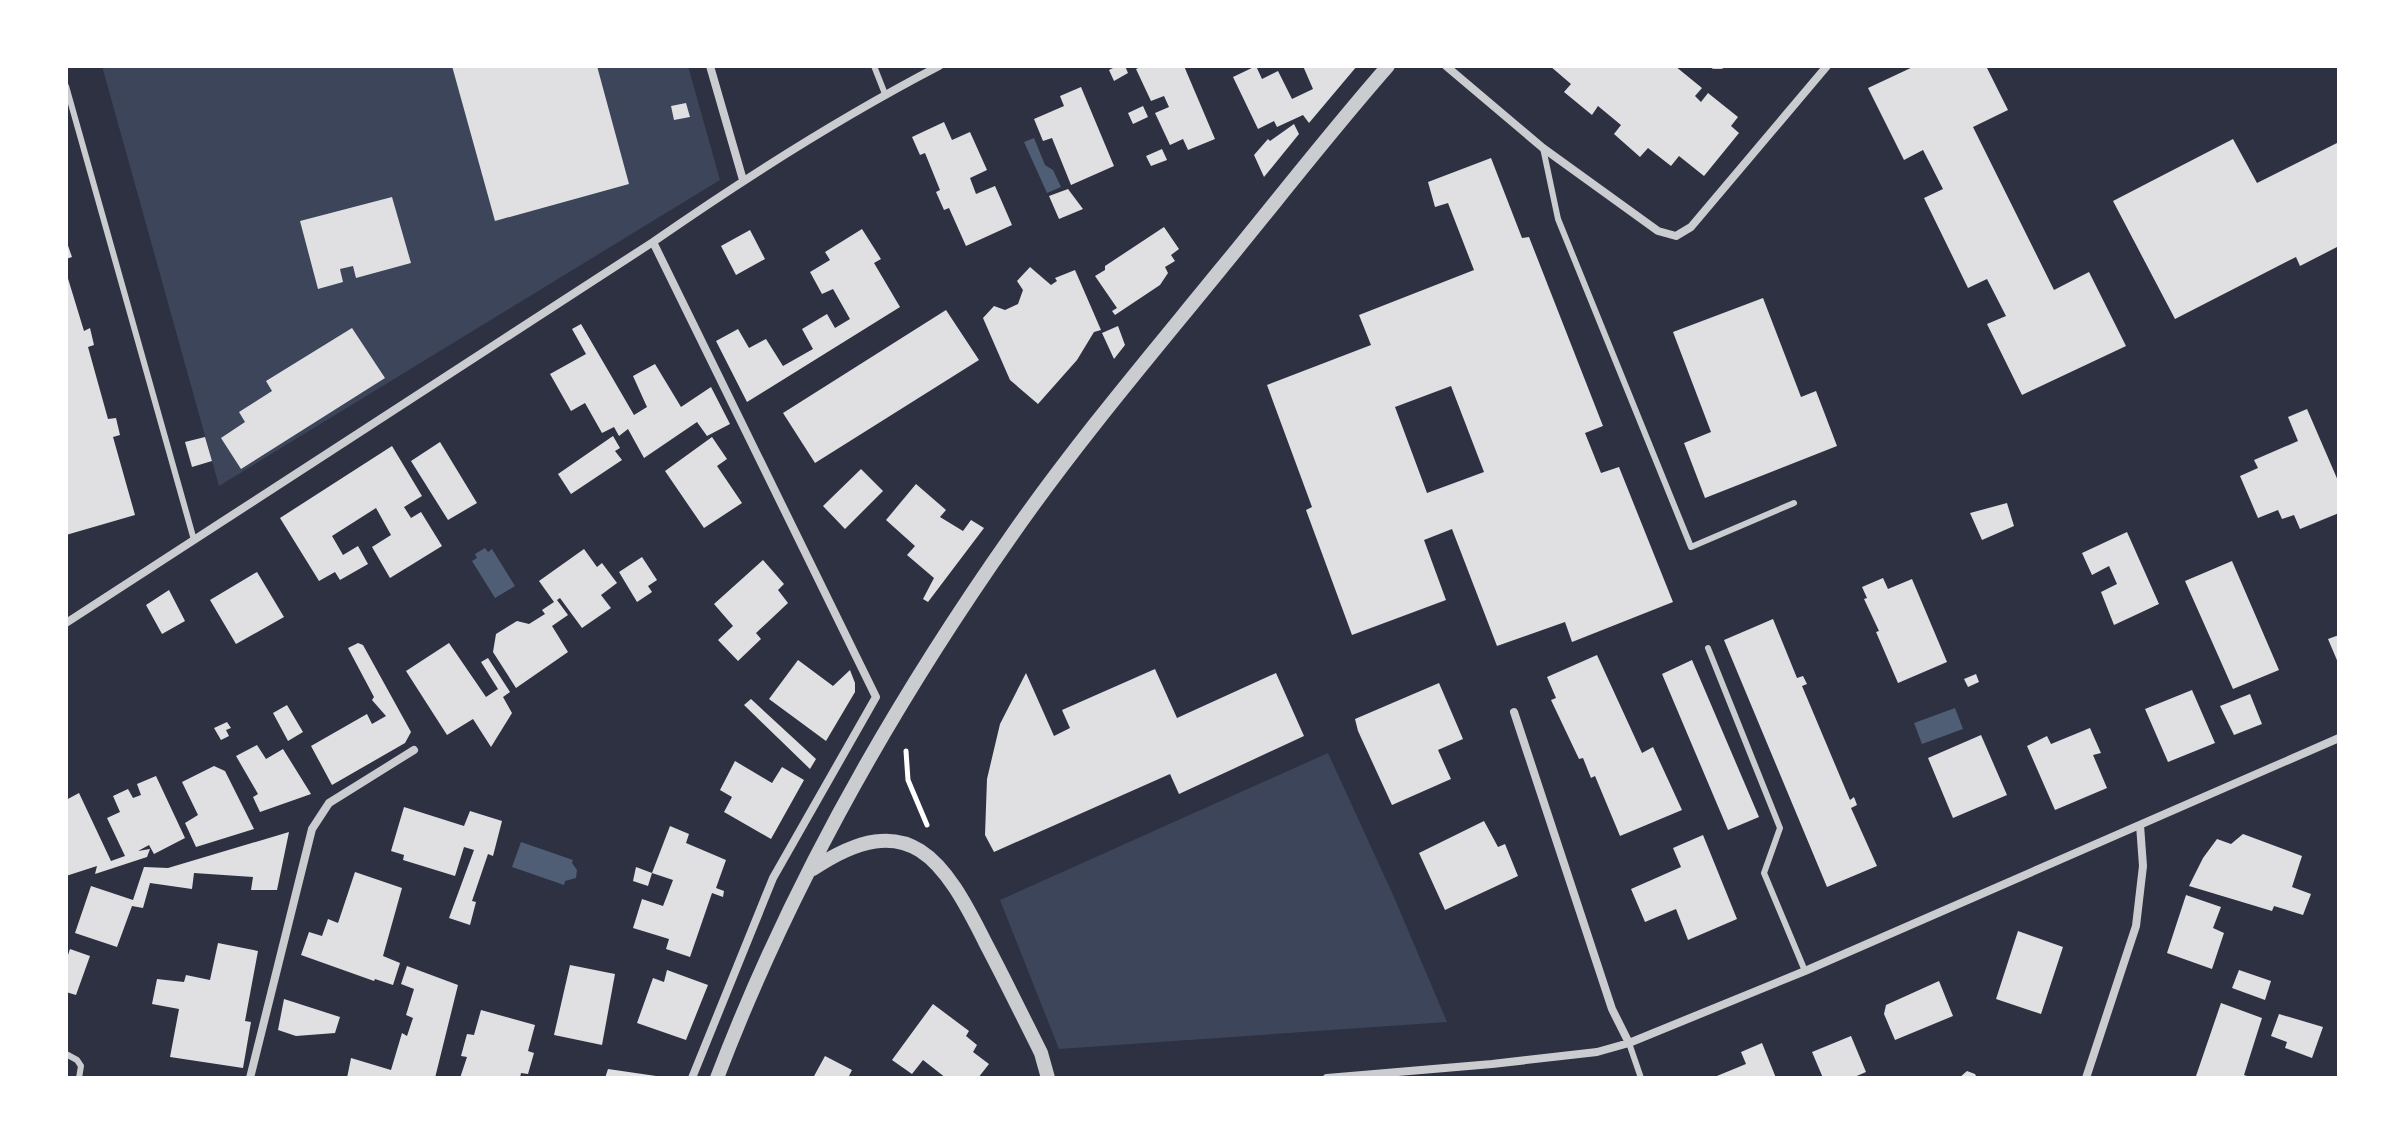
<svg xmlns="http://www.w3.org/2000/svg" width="2405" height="1144" font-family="'DM Sans',sans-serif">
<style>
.green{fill:#3c4559}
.water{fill:#4f5d75}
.building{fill:#e0e0e3;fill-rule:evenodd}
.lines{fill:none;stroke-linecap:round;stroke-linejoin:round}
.path{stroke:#fff;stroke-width:5}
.service{stroke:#caccd0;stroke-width:6}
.minor{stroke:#caccd0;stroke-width:8}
.tertiary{stroke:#caccd0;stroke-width:14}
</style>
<rect width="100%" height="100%" fill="#2d3142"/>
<path class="green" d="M102,66H688L720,180L219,486Z
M1328,753L1394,897L1447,1022L1059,1049L1000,900Z"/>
<path class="water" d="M1034,138L1045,165L1053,170L1061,187L1047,193L1024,142Z
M485,548L488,552L492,549L515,586L495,598L472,561L477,558L475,554Z
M1955,708L1963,729L1922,744L1914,723Z
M521,842L573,860L572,863L577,870L576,878L565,881L564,885L512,867Z"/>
<path class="building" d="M452,66H597L629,184L495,221Z
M1117,66H1125L1128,73L1114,81L1109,70Z
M1143,66H1184L1215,139L1188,150L1183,139L1170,145L1155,113L1169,107L1164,96L1151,101L1136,69Z
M1256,66L1262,79L1278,71L1292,99L1313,89L1303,66H1357L1309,123L1303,115L1277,127L1274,121L1258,129L1233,77Z
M1550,66H1675L1702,88L1695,96L1701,102L1708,93L1738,117L1731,126L1739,133L1704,176L1679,156L1671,166L1648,148L1640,157L1614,134L1621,125L1598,106L1592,115L1564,92L1571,84Z
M1915,66H1986L2008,110L1973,127L2054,290L2089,272L2126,346L2022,395L1987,324L2006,316L1987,279L1968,288L1924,198L1943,189L1923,150L1904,160L1868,88Z
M1081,87L1114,166L1071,185L1052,138L1043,141L1034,119L1064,106L1060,96Z
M686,103L690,117L674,120L671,106Z
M1143,106L1148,117L1133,124L1128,113Z
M944,122L952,140L970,132L987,170L970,178L976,194L995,186L1012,225L966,246L949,208L944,210L936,192L940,190L925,153L920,155L912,137Z
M1294,124L1299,134L1264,177L1254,155L1268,139L1270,141Z
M2233,139L2257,183L2339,142V246L2300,266L2296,257L2175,319L2113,201Z
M1162,149L1167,160L1151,166L1146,156Z
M1491,158L1522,238L1529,237L1603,426L1585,433L1601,473L1619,467L1673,602L1572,642L1565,622L1497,646L1452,529L1424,540L1446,600L1352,635L1306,510L1312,507L1267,385L1371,345L1359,315L1474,270L1448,203L1435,207L1428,182ZM1451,386L1484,472L1427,493L1395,407Z
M1068,189L1083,209L1059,219L1049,196Z
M392,197L411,263L356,278L353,266L340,269L343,282L318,289L300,221Z
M1164,227L1179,249L1171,255L1175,261L1165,267L1168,273L1160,285L1115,315L1112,311L1117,308L1095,276L1105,270V266Z
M862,229L881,259L874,263L900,307L747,402L716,341L738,329L749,348L766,339L783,366L813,349L802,329L827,314L835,328L850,319L833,289L822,294L810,272L830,260L825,252Z
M750,230L765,259L736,275L721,246Z
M66,240L72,257L66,259Z
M1030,267L1051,285L1057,281L1055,278L1075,270L1101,330L1094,332L1077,360L1038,404L1010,380L983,318L994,306L1005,310L1018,304L1023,290L1017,281Z
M66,272L84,331L90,328L94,345L88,347L108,419L116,418L120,435L113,437L135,515L66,535Z
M1763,298L1801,397L1816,391L1837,446L1705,498L1684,443L1711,432L1673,332Z
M946,310L979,360L815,463L783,413Z
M581,324L634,415L647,407L633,376L655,364L681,407L711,387L730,424L707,436L697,422L644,458L628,429L619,436L614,427L602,433L585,403L571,411L550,374L586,354L572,329Z
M1118,326L1125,345L1114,359L1102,333Z
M352,328L385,378L241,469L221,438L245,422L239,412L272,391L266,381Z
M2307,409L2339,483V513L2300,529L2294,515L2282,519L2278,510L2258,518L2240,476L2258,468L2254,460L2298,441L2288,417Z
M613,436L620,448L615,451L622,460L571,494L558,474Z
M205,437L212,461L192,467L185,442Z
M712,437L727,459L717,466L742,503L704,528L665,471Z
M440,442L477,503L448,520L411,461Z
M392,446L422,496L404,507L411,518L421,512L442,546L390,578L372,547L391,535L376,508L332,536L343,555L358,546L368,564L340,580L335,572L319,581L280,518Z
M861,469L883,491L845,529L823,506Z
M916,484L946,510L940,517L963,531L971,520L984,528L928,602L923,599L934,578L907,555L915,546L886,520Z
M2007,503L2014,526L1982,540L1970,513Z
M2127,532L2159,604L2114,625L2101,592L2117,584L2109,566L2092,575L2082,553Z
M584,549L597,567L602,563L617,583L601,595L611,608L582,628L560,598L557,600L568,615L552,626L568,652L516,688L493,652L496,634L517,621L529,624L545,614L542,610L554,602L539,581Z
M642,557L657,580L648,586L652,592L637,602L619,572Z
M763,560L784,584L778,590L788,603L756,633L761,639L738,661L718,640L733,626L714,604Z
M2232,561L2279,670L2233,689L2185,581Z
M257,572L284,617L236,644L210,600Z
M1883,578L1888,589L1912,579L1947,662L1898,683L1876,632L1879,631L1864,599L1867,598L1862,587Z
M169,590L185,621L162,634L146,605Z
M1773,619L1797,678L1803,676L1807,684L1802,686L1850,800L1854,797L1857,805L1851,808L1877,866L1827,887L1724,640Z
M2339,635V665L2328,639Z
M358,643L363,645L411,732L405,743L332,785L311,746L367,714L372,724L386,716L372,700L374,697L348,648Z
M449,643L486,697L498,689L481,662L488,658L510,692L503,697L512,713L491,747L473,719L447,735L406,671Z
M1597,655L1642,753L1653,747L1682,810L1620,836L1595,776L1591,778L1583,758L1579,759L1551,700L1556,698L1547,677Z
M798,660L833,686L850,670L855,683V692L826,741L769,699Z
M1692,660L1759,817L1728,830L1662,674Z
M1155,669L1177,718L1276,673L1304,736L1179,794L1170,774L994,852L985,835L987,779L1000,724L1026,673L1054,736L1070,728L1062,710Z
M1976,674L1979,682L1968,687L1964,679Z
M1439,683L1463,739L1438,750L1451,779L1392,805L1358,731L1355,719Z
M2192,690L2215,743L2168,762L2145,709Z
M2250,694L2262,724L2234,735L2220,706Z
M751,699L816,759L810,769L744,705Z
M287,705L303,732L288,741L273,713Z
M227,722L231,728L226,730L229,736L221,740L214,728Z
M2090,728L2101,753L2093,755L2107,788L2055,810L2027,746L2047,736L2051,744Z
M1981,735L2007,795L1953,818L1928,758Z
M257,745L266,759L283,749L311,794L260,812L253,797L258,794L236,756Z
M735,761L772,783L782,767L804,780L771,839L724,812L732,797L720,790Z
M214,766L225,771L254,829L196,847L185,823L198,815L182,782Z
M156,776L185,838L154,854L149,845L138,851L150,849L147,857L95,874L97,866L66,876V800L79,793L111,861L125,856L107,818L120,812L113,796L128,789L133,798L141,795L137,784Z
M404,807L464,826L470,811L502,821L493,856L488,854L472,901L476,902L470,925L449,918L474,850L464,847L455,876L403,860L404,855L391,851Z
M1484,821L1498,847L1505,844L1518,876L1445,910L1419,853Z
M670,826L689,834L686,843L726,860L716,888L724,891L723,897L712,893L690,957L666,949L669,939L633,928L642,899L663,906L673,880L652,873Z
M289,832L277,890H251L253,877L194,873L192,889L150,883L143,908L132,906L117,947L75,933L91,886L133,900L144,867L168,868Z
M2243,834L2302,856L2292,887L2311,894L2303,915L2274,906L2272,911L2189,886L2203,858L2217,839L2231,844Z
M1703,835L1737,919L1688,940L1676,909L1645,922L1631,889L1681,867L1673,848Z
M636,867L652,873L648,886L633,881Z
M355,872L402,888L383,956L400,963L393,985L375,979L374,981L301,955L309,932L322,936L328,919L338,923Z
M2186,895L2221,907L2213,928L2224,933L2212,969L2167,953Z
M2018,931L2063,947L2041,1014L1996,999Z
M218,943L258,951L245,1021L251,1022L243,1068L170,1057L179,1009L152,1004L157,979L184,982L186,975L210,980Z
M70,949L90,956L76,995L66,992V961Z
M570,965L615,974L602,1045L554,1035Z
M407,966L458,985L435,1078H347L351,1058L391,1070L402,1033L407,1036L413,1018L406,1015L414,989L401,984Z
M667,970L708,985L686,1040L637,1023L653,978L664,982Z
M2239,970L2271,981L2265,1000L2232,988Z
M1939,981L1953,1016L1895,1040L1884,1014L1886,1005Z
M284,999L340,1017L335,1033L296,1036L278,1030Z
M2221,1003L2262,1018L2244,1075L2252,1078H2203L2196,1076Z
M933,1004L969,1031L966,1036L977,1045L973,1052L989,1064L978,1078H946L923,1060L912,1074L892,1060Z
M481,1010L535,1025L528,1051L534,1053L528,1074L521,1073L520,1078H460L467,1057L461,1056L467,1034L474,1035Z
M2279,1014L2323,1027L2312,1058L2285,1048L2287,1042L2271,1036Z
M1851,1036L1866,1072L1852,1078H1823L1812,1052Z
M1762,1043L1776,1078H1712L1746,1064L1741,1052Z
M825,1056L852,1070L848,1078H813Z
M608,1069L656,1076V1078H605Z
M1967,1071L1975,1074L1977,1078H1959Z"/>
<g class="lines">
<path class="path" d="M906,751L908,780L927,825"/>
<path class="service" d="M874,66L885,94
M1714,66H1721
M66,86L194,540
M1543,148L1558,219L1691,547L1794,503
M1708,648L1780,828L1764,873L1805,971
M1629,1043L1641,1078
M66,1054L77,1060L81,1066L79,1078"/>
<path class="minor" d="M710,66L743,180
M1446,66L1543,148L1658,231L1676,236L1691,227L1827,66
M653,242L876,697L773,878L692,1078
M66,623L653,242C745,178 839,118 939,66
M1514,712L1612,1009L1629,1043
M250,1078L312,829L329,803L414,750
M1327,1078L1492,1064L1597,1052L1629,1043L1805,971L2339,738
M2086,1078L2136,926L2143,866L2140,825"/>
<path class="tertiary" d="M813,869C910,804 944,860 986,944C1005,980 1023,1017 1041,1053L1048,1078
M717,1078C790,886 894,703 1012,535C1076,443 1150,356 1220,270C1276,202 1330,132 1388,66"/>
</g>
<rect width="2405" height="1144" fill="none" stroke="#ffffff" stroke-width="136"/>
</svg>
